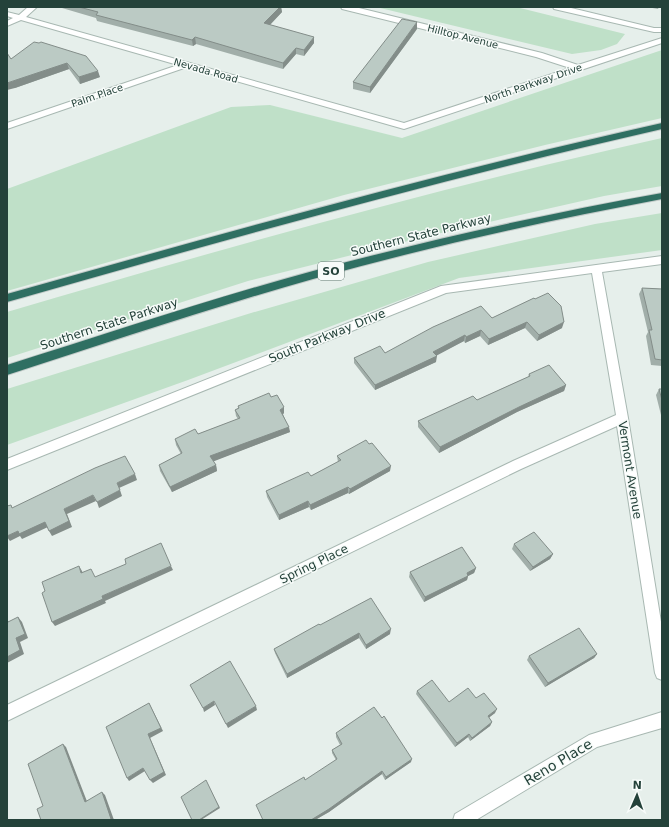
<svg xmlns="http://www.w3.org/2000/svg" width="669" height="827" font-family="'DejaVu Sans',sans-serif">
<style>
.green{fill:#bfe0c8}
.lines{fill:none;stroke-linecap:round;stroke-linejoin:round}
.minor-casing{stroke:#a8b8b2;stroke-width:2}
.motorway-casing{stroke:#c2cac8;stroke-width:2}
.minor{fill:#fff;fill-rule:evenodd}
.motorway{fill:#2f6f62;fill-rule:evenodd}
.wall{fill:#a1aea9}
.shaded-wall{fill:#838d89}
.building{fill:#bbcac4;stroke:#838d89}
.labels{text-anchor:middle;stroke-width:3;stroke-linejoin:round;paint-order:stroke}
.far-street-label{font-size:10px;fill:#24423a;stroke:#f7fbf9}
.shield{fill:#f7fbf9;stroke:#637a73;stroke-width:1}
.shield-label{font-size:11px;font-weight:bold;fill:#24423a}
.street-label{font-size:12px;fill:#24423a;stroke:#f7fbf9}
.near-street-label{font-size:14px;fill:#24423a;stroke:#f7fbf9}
</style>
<rect width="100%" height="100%" fill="#e6efeb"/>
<path class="green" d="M376,7H516L625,34L617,44L601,50L572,54Z
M662,50V118L545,145L344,195L7,291V189L231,107L270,105L402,138Z
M662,138V186L604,196L428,236L248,281L7,358V312C224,248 442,187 662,138Z
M662,213V250L459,278L188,380L7,445V389L251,313L428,262L595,224Z"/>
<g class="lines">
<defs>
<path id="minor" d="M28,7H37L26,17L404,123L570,68L536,57L342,9L341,7H355L542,53L578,65L662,38V43L404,129L187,67L7,129V123L178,65L21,20L7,26V21L13,18L7,16V12L19,15Z
M553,7H567L654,28H662V32H654L554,9Z
M662,256V264L602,272L628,418L662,628V680L657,678L655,673L617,426L521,469L7,721V705L513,461L616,415L592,273L446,293L7,470V459L441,286Z
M662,712V728L597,747L476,820H453L455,814L589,735Z"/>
<path id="motorway" d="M662,123V129C442,179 224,240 7,302V294C224,233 442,172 662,123Z
M662,193V199C545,221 428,247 313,279C210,308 109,342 7,375V365C109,333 210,299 313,271C428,240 545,214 662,193Z"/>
</defs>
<use href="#minor" class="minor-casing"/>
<use href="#motorway" class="motorway-casing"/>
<use href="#minor" class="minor"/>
<use href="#motorway" class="motorway"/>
</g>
<path class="wall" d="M62,7H281L282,12L270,25L314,43L304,56L296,54L283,69L196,44L193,46L97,21L96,18L62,8Z
M647,7H659L658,9Z
M417,29L370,93L353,89V82Z
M39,43L100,77L80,84L69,69L15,88L11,59Z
M642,288L662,289V366L651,365L646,336L648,332L639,294Z
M534,298L562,328L537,341L525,328L488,345L480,336L465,343L464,341L436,355V362L375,390L354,363V358L385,353L492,318Z
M529,374L566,385L564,391L517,412L439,453L418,427V421L477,400L528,377Z
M659,389H662V419L656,395Z
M271,397L284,413L283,414L290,432L213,461L216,465L217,471L172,492L160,471L159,465L181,454L176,445L175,439L198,434L238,419L236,416L235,410L238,408V406Z
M337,456L390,471L349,494L348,493L311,510L309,507L279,520L267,497L266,491L311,476L338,462Z
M514,544L553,554L550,559L530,571L512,549Z
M476,568L474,573L468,576L467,580L424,602L409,577L410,572Z
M320,625L390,634L366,649L359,638L287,678L275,653L274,649Z
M597,654L594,658L545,687L527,660L529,656Z
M417,691L449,702L476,698L495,713L489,717L492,722L490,726L470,741L468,737L455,747L416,694Z
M336,733L411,762L385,780L382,774L329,812L315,820H263L336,760L332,753V750L340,745L336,737Z"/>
<path class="shaded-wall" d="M280,7H281L282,12L265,30L264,23Z
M417,22V29L370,93V87Z
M195,37L196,44L193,46L192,40Z
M314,37V43L304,56V50Z
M296,48V54L283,69V63Z
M67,63L69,69L15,88L7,90V83Z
M98,71L100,77L80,84L79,77Z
M527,322L525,328L488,345L489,339Z
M564,322L562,328L537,341L539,335Z
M481,330L480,336L465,343L466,337Z
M465,335L464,341L434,357L437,356L436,362L375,390V385L433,352Z
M566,385L564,391L517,412L439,453L440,447L519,407Z
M284,407V413L281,416L280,410Z
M289,427L290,432L212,462L210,456Z
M216,465L217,471L172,492L170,487Z
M391,466L390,471L349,494L350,489Z
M135,474L137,480L119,488L117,483Z
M348,487V493L311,510L310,505Z
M120,490L122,496L99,508L97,502Z
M93,495L96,501L67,514L72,527L52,536L49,531L64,509Z
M308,501L309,507L279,520V515Z
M45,522L48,527L22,539L20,536L10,541L7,537V536L18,531Z
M553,554L550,559L530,571L533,567Z
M79,566L82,571L84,578L81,573Z
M171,566L173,570L105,601L106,603L55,626L52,622L102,596Z
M476,568L474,573L468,576L467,580L424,602L425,597L467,573Z
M18,617L22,622L28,638L20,642L24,654L7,663V657L16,638Z
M391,629L390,634L366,649V645Z
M359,633V638L287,678V674Z
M597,654L594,658L545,687L548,683Z
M214,701L215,705L204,712L203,708Z
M149,703L163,731L150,738L166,775L153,783L150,780L148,734Z
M256,706L257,710L228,728L226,724Z
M497,709L495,713L486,720L488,716Z
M492,722L490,726L470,741L472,738Z
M469,734L468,737L455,747L457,743Z
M63,744L66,747L88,804L85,802Z
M412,759L411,762L385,780L386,777Z
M143,768L145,771L129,781L127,778Z
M382,771V774L329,812L315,820H311Z
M206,782L220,808L201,820H199Z
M102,792L105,795L114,820H110Z"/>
<path class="building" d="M79,7H280L264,23L314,37L304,50L296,48L283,63L195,37L192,40L96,15L98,12Z
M402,19L417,22L370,87L353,82Z
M34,42L39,43L41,42L86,56L98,71L79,77L67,63L7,83V53L11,59Z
M642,288L662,289V360L655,359L649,330H652Z
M548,293L561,306L564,322L539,335L527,322L489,339L481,330L466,337L465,335L433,352L437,356L375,385L354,358L380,346L385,353L433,327L481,306L492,318L534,298L535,299Z
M549,365L566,385L519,407L440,447L418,421L473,396L477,400L530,376L529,374Z
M659,389H662V400Z
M269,393L271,397L277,395L284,407L280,410L289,427L210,456L216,465L170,487L159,465L182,453L175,439L195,429L198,434L240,418L235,410L239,408L238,406Z
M366,440L369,444L372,443L391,466L350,489L348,487L310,505L308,501L279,515L266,491L308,472L311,476L341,460L337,456Z
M125,456L135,474L117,483L120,490L97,502L93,495L64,509L69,521L49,531L45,522L19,534L18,531L7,536V506L11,505L12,508L95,468Z
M534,532L553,554L533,567L514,544Z
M161,543L171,566L102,596L103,599L52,622L42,593L45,591L42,582L79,566L81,573L91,569L95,577L126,564L125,559Z
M462,547L476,568L467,573L468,576L425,597L410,572Z
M371,598L391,629L366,645L359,633L287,674L274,649L319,624L320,625Z
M18,617L25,634L16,638L20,650L7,657V619L8,622Z
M579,628L597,654L548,683L529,656Z
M230,661L256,706L226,724L214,701L203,708L190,685Z
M432,680L449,702L468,688L476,698L484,693L497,709L488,716L492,722L472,738L469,734L457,743L417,691Z
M149,703L161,728L148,734L164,772L150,780L143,768L127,778L106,727Z
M374,707L382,718L384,716L412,759L386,777L382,771L329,809L311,820H263L256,805L304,777L305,780L337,759L332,750L342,744L336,733Z
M63,744L85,802L102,792L111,819L110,820H41L37,809L43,806L28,764Z
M206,780L219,807L199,820H192L181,797Z"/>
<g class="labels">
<g class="far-street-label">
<text transform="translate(463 36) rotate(14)" y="4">Hilltop Avenue</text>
<text transform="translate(206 70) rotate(16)" y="4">Nevada Road</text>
<text transform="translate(533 83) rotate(-19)" y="4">North Parkway Drive</text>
<text transform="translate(97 95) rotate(-19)" y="4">Palm Place</text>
</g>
<rect class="shield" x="318" y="262" width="26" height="18" rx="3"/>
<g class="shield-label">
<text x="331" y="275">SO</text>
</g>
<g class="street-label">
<text transform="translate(421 235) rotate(-14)" y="4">Southern State Parkway</text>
<text transform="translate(109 324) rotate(-18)" y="4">Southern State Parkway</text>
<text transform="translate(327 336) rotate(-22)" y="4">South Parkway Drive</text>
<text transform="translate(630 470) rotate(81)" y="4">Vermont Avenue</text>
<text transform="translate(314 564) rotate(-26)" y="4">Spring Place</text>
</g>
<g class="near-street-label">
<text transform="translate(558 762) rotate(-31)" y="5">Reno Place</text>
</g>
</g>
<rect width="669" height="827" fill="none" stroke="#24423a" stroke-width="16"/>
<g transform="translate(637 795) rotate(2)" stroke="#f7fbf9" stroke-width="3" paint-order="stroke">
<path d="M0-3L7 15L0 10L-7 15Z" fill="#24423a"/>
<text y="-6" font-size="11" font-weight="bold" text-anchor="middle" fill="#24423a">N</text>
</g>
</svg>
